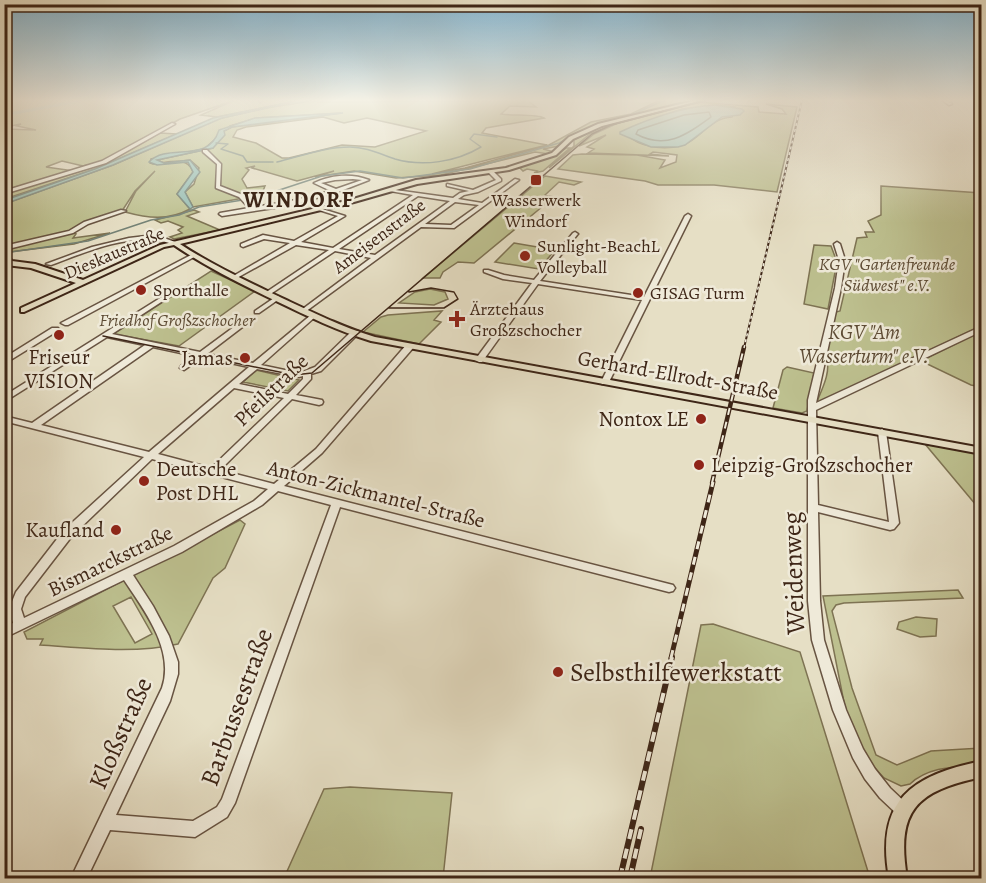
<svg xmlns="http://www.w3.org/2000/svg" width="986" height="883" font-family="Alegreya,serif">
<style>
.green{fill:#bdc08f;stroke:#7e7353;stroke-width:1.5;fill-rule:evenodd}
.water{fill:#96bdb3;stroke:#738175;stroke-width:1.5}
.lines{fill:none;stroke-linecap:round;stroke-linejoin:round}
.shore{stroke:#6a7265;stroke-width:1.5}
.stream{stroke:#738175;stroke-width:1.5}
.canal{stroke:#96bdb3;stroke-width:3}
.minor-casing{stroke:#685442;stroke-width:3}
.major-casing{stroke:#3e2617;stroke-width:4}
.minor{fill:#efead9;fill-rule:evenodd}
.major{fill:#e6dfc5;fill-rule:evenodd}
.tram{stroke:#3e2617;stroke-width:1.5}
.rail-far3-casing{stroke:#3e2617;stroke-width:2}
.rail-far2-casing{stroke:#3e2617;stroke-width:4.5}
.rail-far1-casing{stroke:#3e2617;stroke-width:5}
.rail-casing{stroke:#3e2617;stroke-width:6}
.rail-far3{stroke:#efead9;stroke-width:1.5;stroke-dasharray:3;stroke-linecap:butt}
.rail-far2{stroke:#efead9;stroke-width:2;stroke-dasharray:7;stroke-linecap:butt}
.rail-far1{stroke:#efead9;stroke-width:3;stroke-dasharray:8;stroke-linecap:butt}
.rail{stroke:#efead9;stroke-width:4;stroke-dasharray:10;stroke-linecap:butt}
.poi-dot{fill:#8f2418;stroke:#efead9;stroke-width:2}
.labels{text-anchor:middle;stroke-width:5;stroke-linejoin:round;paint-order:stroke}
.far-poi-label{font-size:18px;fill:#3e2617;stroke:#efead9;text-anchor:start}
.far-street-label{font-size:18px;fill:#3e2617;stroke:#efead9}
.far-park-label{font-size:18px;font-style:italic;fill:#5e4c35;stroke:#efead9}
.park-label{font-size:21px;font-style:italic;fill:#5e4c35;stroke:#efead9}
.poi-label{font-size:21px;fill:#3e2617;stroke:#efead9;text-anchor:end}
.street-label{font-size:21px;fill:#3e2617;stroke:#efead9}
.far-district-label{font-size:22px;font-weight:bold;letter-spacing:1.5px;fill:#3e2617;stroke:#efead9}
.near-street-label{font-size:26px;fill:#3e2617;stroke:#efead9}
.near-poi-label{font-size:26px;fill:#3e2617;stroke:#efead9;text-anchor:start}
</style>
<rect width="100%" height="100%" fill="#e6dfc5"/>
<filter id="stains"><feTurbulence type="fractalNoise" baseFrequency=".00333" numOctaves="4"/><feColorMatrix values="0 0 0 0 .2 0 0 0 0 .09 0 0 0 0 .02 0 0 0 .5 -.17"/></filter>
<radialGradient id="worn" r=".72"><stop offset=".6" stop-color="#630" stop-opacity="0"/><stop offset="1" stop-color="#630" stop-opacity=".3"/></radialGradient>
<path class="green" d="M5,100H258L260,103L264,100H301L217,117L201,115L235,100L180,119L101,162L83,166L62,161L46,167L74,171L7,190H5V129L36,130L17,126L21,124L5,127Z
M319,100H323L317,102L527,100L536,107L510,106L501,114C512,116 537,114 544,118L486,128L482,133L547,145L432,174L465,168L549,145L591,122L631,114L660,100H698L575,134L559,146L543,149L555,152L549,154L535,152L441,175L396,178L354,171L315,177L334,171L297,181L252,168L255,166L246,168L249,170L242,179L247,188L265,186L263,191L244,198L193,207L185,192L194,184L199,168L190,160L164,163L157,160L213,148L224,131L232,127L341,113L256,118L230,126L204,149L151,159L150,163L153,164C167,163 188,155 193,172L177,194L190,209C168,221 147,218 125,212L136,191L155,171L135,191L122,211L82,224L70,231L5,247L4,204L113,165L218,119L265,108ZM323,117L344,123L367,118L426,131L375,147L342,145L289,158H282L256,143L233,137L237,130L246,127Z
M699,102L758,107L759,112L786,114L782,109L766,104L797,107L777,192L714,185H658L645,181L558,169L573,155L582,154L637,155L665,160L660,168L676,162L677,155L653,152L650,154L669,156L588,153L594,149L587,147L606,135L579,146L594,134L618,123L590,134L549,168L574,146V140L605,125ZM715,105L735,107L732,117C709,118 701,139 683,145C667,150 645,148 632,139L636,125L682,109Z
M160,133L177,134L95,169L5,199L4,194L117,157Z
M566,148H570L543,171L534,173L537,171L527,169L523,171L519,167L555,155Z
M545,176L581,182L574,185L559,182L545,195L554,197L474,263L458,262L443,272L440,278H423Z
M881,186L981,193V326L816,404C821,391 832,371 826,358L836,312L840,311L857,238L867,237L865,232H874L868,221L881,215Z
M194,210L199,212L187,216L220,230L174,239L170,237L182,233L178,230L183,227L168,221L161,223L155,220Z
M73,233L76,234L73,238L110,233L74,244L9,252L5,249Z
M514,243L555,250L539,269L495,262Z
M814,245L831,246L837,262L828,309L804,304Z
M211,271L255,291L179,346L113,334Z
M430,289L445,292L448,299L434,305L399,303L415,292Z
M442,311L434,320L441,322L419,344L363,332L381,317L388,315Z
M975,334L981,335V387L971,385L921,361Z
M787,367L814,373L807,411L802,413L773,408L783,370Z
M256,370L299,380L288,391L243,382Z
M925,444L981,454V511Z
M240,520L245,524L225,568L213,578L178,644C134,654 86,648 40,645L43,639H27L24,632ZM131,597L152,634L135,643L113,606Z
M958,590L963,598L844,603L836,605L832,611L852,688L876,755L897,765L931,751L981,748V765C956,767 929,766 910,784L901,786L884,778L852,743L823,596Z
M916,617L937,619L936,636L920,637L897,629L899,622Z
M713,624L800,652L870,878H650L701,625Z
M350,787L452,793L443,878H284L324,789Z"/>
<path class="water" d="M301,100H329L290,103L222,118L113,165L5,204V200L95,169L213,118Z
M715,105L742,109L744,111L740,115L722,117L685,145L678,147H651L620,134V132C650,118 681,107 715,105Z
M343,113L232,127L224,131L225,135L213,148L157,160L164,163L190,160L200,172L185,192L193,207L190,209L177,194L193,172L188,162L157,165L149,162C168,142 208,165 219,130L255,118Z"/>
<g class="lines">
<path class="shore" d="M709,112L711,117C686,135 666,150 636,134L638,130L684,115Z"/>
<path class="stream" d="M216,143L228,144L221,149L243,156L247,162H273
M277,162C301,156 325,147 350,147C366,147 380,154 395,159C423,167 456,162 481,147L470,139L474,134L497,137
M4,253L88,241L151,220L179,215L199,207L255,198L322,176L360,171L403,178L470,169L559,143L598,123L631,115L665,100"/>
<path class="canal" d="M4,115L84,100"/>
<defs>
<path id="minor" d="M942,100H946L952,104L949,105Z
M172,123L175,124L106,163L4,194V191L102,161Z
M203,150H207L221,164L220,186L243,195L254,207L287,202L331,191L314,183C330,175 352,173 369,180L338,192L287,206L222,216L219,214L220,213L249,208L239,197L216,188L217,164L203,152ZM353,179L362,180L336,189L321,183L335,180Z
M489,171H493L501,179V181L478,192L464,195L458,199L482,203L515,179L519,180L454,228L421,227L305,312H301L300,311L371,258L335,251L269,295H265V293L329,250L296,245L235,279L230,278L290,243L264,239L243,247L241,246V244L263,235L294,241L338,216L319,210V208L345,216L301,242L333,248L413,195L390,191H388V189L453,198L460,193L469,191L447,186V184L473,190L496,180L489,173ZM418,196L450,201L375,255L339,249ZM455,202L479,205L451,225L425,224Z
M121,210L126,211L88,224L73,233L4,250V246L69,231L84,222Z
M688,214L691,216L608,384H602L601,382L642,300L538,284L482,362H479L475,360L532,283L503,279L484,272V270H488L504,275L534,280L573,233L575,232L578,234L577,235L540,281L644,297L685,216Z
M146,236L161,237L178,243L175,245C171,243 166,242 161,241C127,234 83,253 51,265L46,264L92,247L129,238Z
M837,242L840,244L845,260L841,288L816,403L982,326V331L816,410L818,505L889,522L878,432L882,429L886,432L899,523L894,529L890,530L818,512L820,601L824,640L846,710L863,749L875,769L890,788L908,805L910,810L908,815L903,817L898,815L880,798L865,779L853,758L833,710L812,640L808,601V400L835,288L839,260L834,244Z
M191,255L196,256L68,325H65L61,323Z
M173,290L175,291V293L112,334L200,352L242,321L246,323L245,325L207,354L253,363L311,315H315V317L261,365L299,373L315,367L352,331H358L359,333L321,371L311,374V379L296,395L322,400L323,402L322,404L319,405L292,399L220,470L274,484L316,449L407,344H413V348L322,453L284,486L669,584L673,585L675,588L673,591L669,592L340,507L235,803L227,817L195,837L110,830L87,878H71L162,688C175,650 144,610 124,580L4,638V627L13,623L9,609L16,592L64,530L144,457L4,421V416L32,423L145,345L107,337L4,402V396ZM153,347L195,356L181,366L180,368L184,370L203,357L249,367L149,452L41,425ZM257,369L299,377L303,376V379L288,394L239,384ZM234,388L284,398L211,468L158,454ZM152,459L268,489L254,501L174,546L24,618L21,609L25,597L72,536ZM278,491L331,505L222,799L217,807L193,821L116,815L170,701L178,674V662L169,636L153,606L133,575L182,552L262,505Z
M277,296L279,297V299L259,313H255V311Z
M52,328H58L59,330L4,364V358Z"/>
<path id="major" d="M697,100H703L602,126L573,139L556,155L509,170L417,184L354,202L180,244C212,265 247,281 282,298C312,312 342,327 375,337L982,448V454L371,341C338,331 307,316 276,301C241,284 206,267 174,245L164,247L24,312H21V308L76,283L31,268L6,265L4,261V252L12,261L35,264L83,280L160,245L350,200L416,180L506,168L552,153L569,137L598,124Z
M982,761V777C916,791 896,810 907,878H889C875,801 911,775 982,761Z"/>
</defs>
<use href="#minor" class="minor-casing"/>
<use href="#major" class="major-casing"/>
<use href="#minor" class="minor"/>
<use href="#major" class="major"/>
<path class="tram" d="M388,308H444L458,299L454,292L431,288L409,292
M103,336L294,375L312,373L592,134L611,125L706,100"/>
<defs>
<path id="rail-far3" d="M744,348L802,100"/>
<path id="rail-far2" d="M712,483L744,347"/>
<path id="rail-far1" d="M671,658L713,482"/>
<path id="rail" d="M620,878L672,657
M630,878L641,829"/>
</defs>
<use href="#rail-far3" class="rail-far3-casing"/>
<use href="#rail-far2" class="rail-far2-casing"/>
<use href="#rail-far1" class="rail-far1-casing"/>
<use href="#rail" class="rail-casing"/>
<use href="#rail-far3" class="rail-far3"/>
<use href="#rail-far2" class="rail-far2"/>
<use href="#rail-far1" class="rail-far1"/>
<use href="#rail" class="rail"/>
</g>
<linearGradient id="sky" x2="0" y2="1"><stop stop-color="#87b8d3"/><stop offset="0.45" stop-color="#f4f1e5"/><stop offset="1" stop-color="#f4f1e5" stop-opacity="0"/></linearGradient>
<rect width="986" height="223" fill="url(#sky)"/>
<g class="poi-dot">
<rect x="530" y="174" width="12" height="12" rx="3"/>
<circle cx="525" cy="256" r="6"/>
<circle cx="141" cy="290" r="6"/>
<circle cx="638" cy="293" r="6"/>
<path d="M454 310h6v6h6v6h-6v6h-6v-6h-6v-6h6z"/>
<circle cx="59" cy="335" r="6"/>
<circle cx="245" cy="358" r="6"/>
<circle cx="701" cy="419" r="6"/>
<circle cx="699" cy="465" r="6"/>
<circle cx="144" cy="481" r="6"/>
<circle cx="116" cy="530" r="6"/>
<circle cx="558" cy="672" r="6"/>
</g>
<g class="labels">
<g class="far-poi-label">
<text x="536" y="206" text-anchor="middle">Wasserwerk<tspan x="536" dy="21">Windorf</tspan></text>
<text x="537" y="252">Sunlight-BeachL<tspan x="537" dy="21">Volleyball</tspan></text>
<text x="153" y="296">Sporthalle</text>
<text x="650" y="299">GISAG Turm</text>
<text x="470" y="315">Ärztehaus<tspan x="470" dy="21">Großzschocher</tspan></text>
</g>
<g class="far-street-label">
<text transform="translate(379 236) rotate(-37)" y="6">Ameisenstraße</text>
<text transform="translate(114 253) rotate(-23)" y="6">Dieskaustraße</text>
</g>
<g class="far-park-label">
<text x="887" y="270">KGV "Gartenfreunde<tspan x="887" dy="21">Südwest" e.V.</tspan></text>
<text x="177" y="326">Friedhof Großzschocher</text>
</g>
<g class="park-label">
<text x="864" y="339">KGV "Am<tspan x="864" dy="24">Wasserturm" e.V.</tspan></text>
</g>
<g class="poi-label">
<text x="59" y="364" text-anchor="middle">Friseur<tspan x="59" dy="24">VISION</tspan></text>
<text x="233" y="365">Jamas</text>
<text x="689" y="426">Nontox LE</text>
<text x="711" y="472" text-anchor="start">Leipzig-Großzschocher</text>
<text x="156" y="476" text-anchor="start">Deutsche<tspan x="156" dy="24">Post DHL</tspan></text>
<text x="104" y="537">Kaufland</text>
</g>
<g class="street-label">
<text transform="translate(678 375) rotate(10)" y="7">Gerhard-Ellrodt-Straße</text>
<text transform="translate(271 390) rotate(-44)" y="7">Pfeilstraße</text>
<text transform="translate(376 494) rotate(14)" y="7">Anton-Zickmantel-Straße</text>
<text transform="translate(110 561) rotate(-26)" y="7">Bismarckstraße</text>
</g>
<g class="far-district-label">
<text x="299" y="207">WINDORF</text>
</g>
<g class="near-street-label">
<text transform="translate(793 573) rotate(-92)" y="9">Weidenweg</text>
<text transform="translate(236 707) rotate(-70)" y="9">Barbussestraße</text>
<text transform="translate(120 733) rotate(-66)" y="9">Kloßstraße</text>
</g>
<g class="near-poi-label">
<text x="570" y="681">Selbsthilfewerkstatt</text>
</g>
</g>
<rect width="986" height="883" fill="none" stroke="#e6dfc5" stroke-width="24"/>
<rect x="6" y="6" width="974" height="871" fill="none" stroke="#3e2617" stroke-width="3"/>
<rect x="12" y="12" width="962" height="859" fill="none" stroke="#3e2617" stroke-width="1.5"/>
<rect width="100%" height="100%" filter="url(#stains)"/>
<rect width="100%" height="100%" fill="url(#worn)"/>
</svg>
